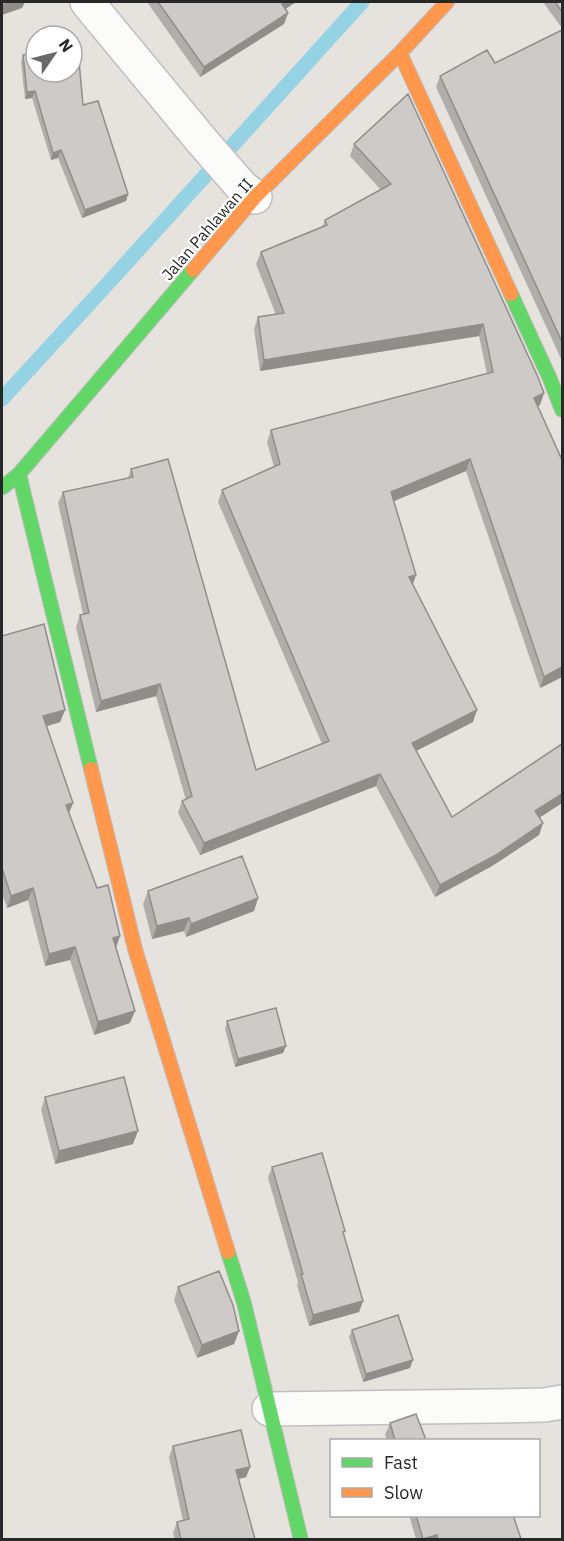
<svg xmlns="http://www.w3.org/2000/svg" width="564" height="1541" font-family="'IBM Plex Sans',sans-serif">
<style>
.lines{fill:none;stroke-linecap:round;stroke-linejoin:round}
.stream{stroke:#95d3e4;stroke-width:15}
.street-casing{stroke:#c0bebf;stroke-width:36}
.fast-casing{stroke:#c0bebf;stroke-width:16}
.slow-casing{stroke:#c0bebf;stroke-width:16}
.street{stroke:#fbfbfa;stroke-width:33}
.fast{stroke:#63d668;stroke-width:14}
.slow{stroke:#ff974d;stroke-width:14}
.wall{fill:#b0aeab}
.shaded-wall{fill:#908d8b}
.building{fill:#cdcac7;stroke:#908d8b;stroke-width:1.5}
.labels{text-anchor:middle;stroke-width:4.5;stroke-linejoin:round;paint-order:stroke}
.street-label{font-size:16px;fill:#282828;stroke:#fff}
</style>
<rect width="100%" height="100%" fill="#e6e2de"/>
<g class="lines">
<path class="stream" d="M2,399L111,280L362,2"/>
<defs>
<path id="street" d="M87,2L202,141L242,187L255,197
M269,1409L493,1406L544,1405L562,1402"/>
<path id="fast" d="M511,294L550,379L562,410
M19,474L91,769
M3,487L19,474L193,270
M228,1252L244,1303L301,1540"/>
<path id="slow" d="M400,53L511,294
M193,270L255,197L400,53L447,2
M91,769L135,949L228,1252"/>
</defs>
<use href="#street" class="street-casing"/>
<use href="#fast" class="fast-casing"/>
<use href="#slow" class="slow-casing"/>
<use href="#street" class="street"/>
<use href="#fast" class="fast"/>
<use href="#slow" class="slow"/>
</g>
<path class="wall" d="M147,2H296L285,9L288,13L284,24L200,77Z
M543,2H562V28Z
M562,30V361L436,87L440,76L495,63Z
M23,55L83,105L128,194L126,201L82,218L58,158L51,160L32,98L25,99L21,62Z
M408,94L540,405L538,406L562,677L540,688L466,471L394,501L413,585L473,722L416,751L452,817L562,744V803L539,818L543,823L539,835L492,866L435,897L376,786L200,855L178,813L182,801L186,800L156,696L96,712L76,627L80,615L83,614L58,503L63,492L128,478L131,469L256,770L322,744L218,502L222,490L274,467L267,442L271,430L487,374L479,336L260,371L254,329L258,317L276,315L256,264L261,252L322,228L325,220L381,190L350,156L354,144Z
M2,636L65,710L60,722L46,726L69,814L116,948L130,1023L94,1035L70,960L45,966L28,900L7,908L2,893Z
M148,891L258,898L254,911L186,937L184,931L152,939L143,904Z
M227,1021L286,1046L283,1053L235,1067L225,1029Z
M45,1097L133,1144L55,1164L41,1110Z
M272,1167L344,1235L363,1301L359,1312L309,1326L297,1285L298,1282L268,1178Z
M178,1287L239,1331L234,1344L197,1358L174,1300Z
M352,1330L410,1368L363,1382L349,1337Z
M390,1423L426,1440H387L385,1435Z
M173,1446L250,1467L246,1477L238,1479L255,1539H175L173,1533L177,1522L183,1521L169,1457Z
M409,1515H513L521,1539H416Z"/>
<path class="shaded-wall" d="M9,2H25L22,8L2,15V4Z
M285,2H296L278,14L282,4Z
M288,13L284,24L200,77L204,67Z
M35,91L32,98L25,99L27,92Z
M61,150L58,158L51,160L53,153Z
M128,194L126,201L82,218L85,210Z
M483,324L479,336L260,371L264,360Z
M544,393L540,405L530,409L534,398Z
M470,459L466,471L387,504L391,492Z
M416,575L412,587L409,577Z
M562,667V677L540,688L544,677Z
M160,684L156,696L96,712L101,701Z
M65,710L60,722L38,729L43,716Z
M477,710L473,722L408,755L412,743Z
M380,774L376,786L200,855L204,843Z
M562,794V803L531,823L535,811Z
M73,803L68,816L66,805Z
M543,823L539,835L492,866L435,897L440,885Z
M33,888L28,900L7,908L11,896Z
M258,898L254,911L186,937L191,924Z
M189,918L184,931L152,939L157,926Z
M120,936L116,948L113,938Z
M75,947L70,960L45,966L49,954Z
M135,1011L130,1023L94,1035L98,1022Z
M286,1046L283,1053L235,1067L238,1059Z
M138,1131L133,1144L55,1164L59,1151Z
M363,1301L359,1312L309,1326L313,1315Z
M239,1331L234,1344L197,1358L202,1345Z
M413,1360L410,1368L363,1382L366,1374Z
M250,1467L246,1477L232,1481L236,1470Z
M437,1535L436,1539H423Z"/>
<path class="building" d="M158,2H285L282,4L288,13L204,67Z
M555,2H562V12Z
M562,30V342L440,76L487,50L495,63Z
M72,50H78L83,105L98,101L128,194L85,210L61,150L53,153L35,91L27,92L23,55L36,53V72H72Z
M408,94L537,375L544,393L534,398L562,460V667L544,677L470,459L391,492L416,575L409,577L477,710L412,743L452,817L562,744V794L535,811L543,823L496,855L440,885L380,774L204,843L182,801L192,796L160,684L101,701L80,615L89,613L63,492L133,477L131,469L168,459L256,770L329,741L222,490L280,464L271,430L493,372L483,324L264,360L258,317L284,313L261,252L327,225L325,220L391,184L354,144Z
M44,624L65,710L43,716L73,803L66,805L97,888L108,885L120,936L113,938L135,1011L98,1022L75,947L49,954L33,888L11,896L2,868V636Z
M242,856L258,898L191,924L189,918L157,926L148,891Z
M276,1008L286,1046L238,1059L227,1021Z
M124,1077L138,1131L59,1151L45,1097Z
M322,1153L345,1231L343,1232L363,1301L313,1315L301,1274H303L272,1167Z
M219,1271L233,1305L239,1331L202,1345L178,1287Z
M398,1315L413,1360L366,1374L352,1330Z
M416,1414L426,1440H395L390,1423Z
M241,1430L250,1467L236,1470L255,1539H181L177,1522L189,1519L173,1446Z
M416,1515H513L521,1539H438L437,1535L423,1539Z"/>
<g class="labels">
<g class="street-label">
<text transform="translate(207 229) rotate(-49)" y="6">Jalan Pahlawan II</text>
</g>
</g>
<rect width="564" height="1541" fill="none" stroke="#282828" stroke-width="6"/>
<rect x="330" y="1439" width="210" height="78" fill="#ffffff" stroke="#a9a9a9" stroke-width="1.5"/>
<rect x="342" y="1458" width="30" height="9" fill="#63d668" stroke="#a9a9a9" stroke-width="1.5"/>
<text x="384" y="1469" font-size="18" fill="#282828">Fast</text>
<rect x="342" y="1488" width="30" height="9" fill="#ff974d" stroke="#a9a9a9" stroke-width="1.5"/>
<text x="384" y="1499" font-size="18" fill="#282828">Slow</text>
<g transform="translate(54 54) rotate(55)"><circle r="28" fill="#ffffff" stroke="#a9a9a9" stroke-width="1.5"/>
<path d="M0-4.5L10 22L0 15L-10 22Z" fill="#6a6968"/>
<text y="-9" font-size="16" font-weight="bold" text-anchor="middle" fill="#282828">N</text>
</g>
</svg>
